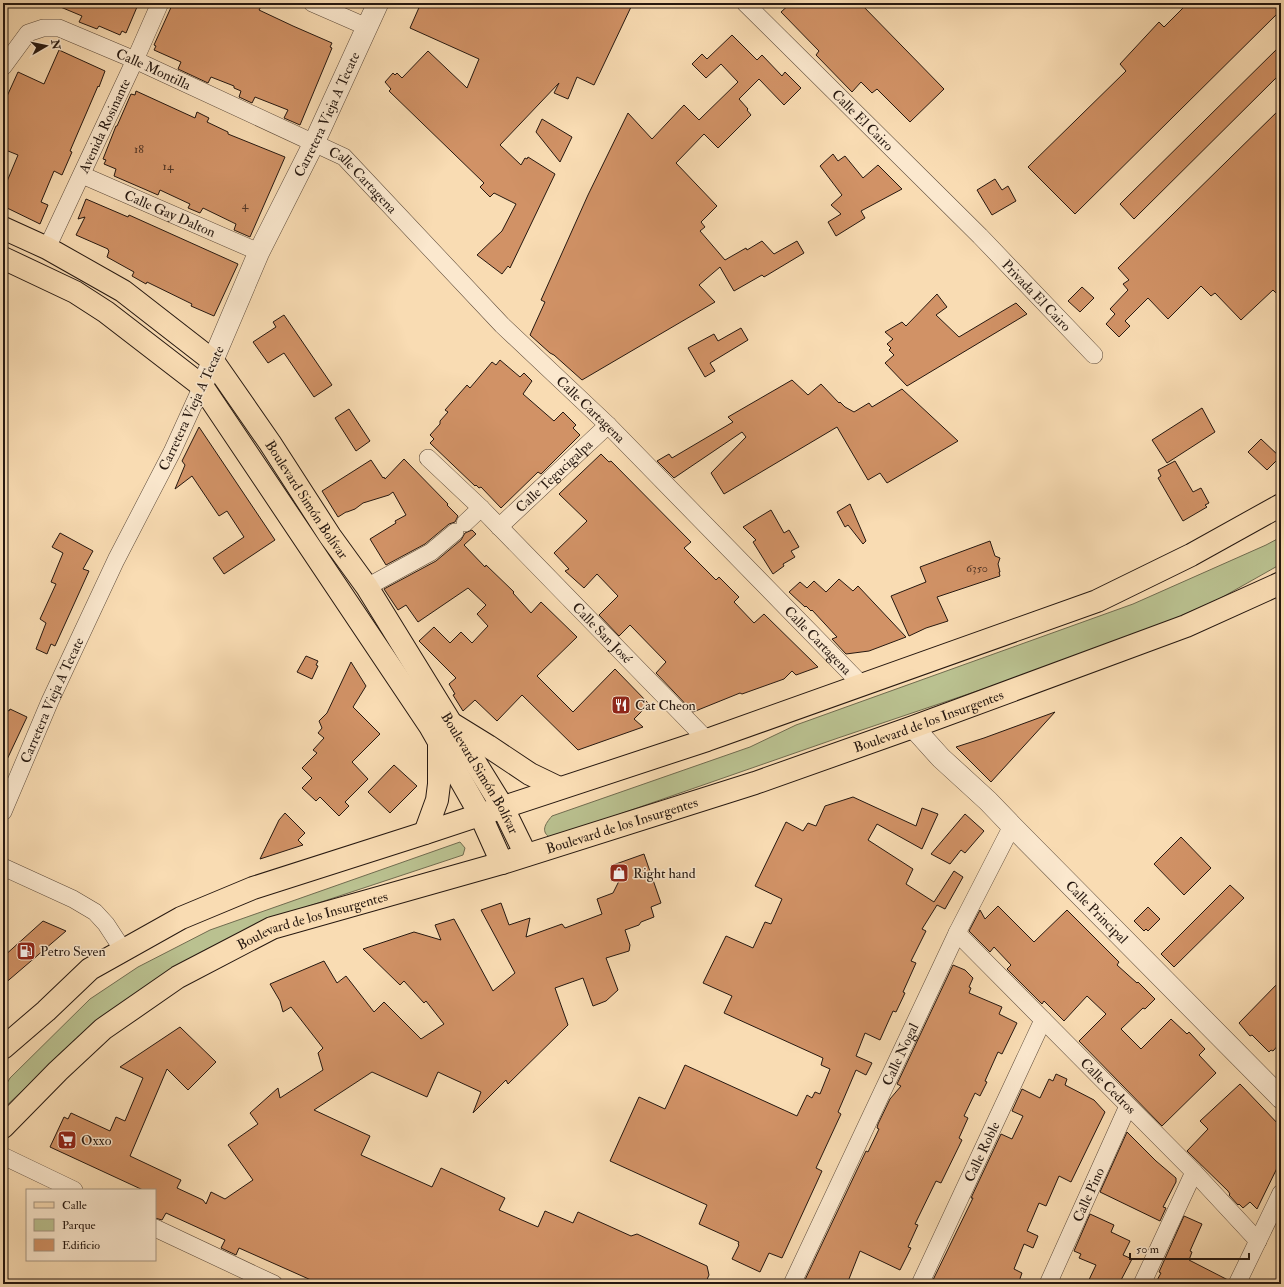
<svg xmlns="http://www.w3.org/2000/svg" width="1284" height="1287" font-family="'IM FELL Double Pica',serif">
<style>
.green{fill:#bac190;stroke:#706c50}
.building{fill:#d19266;stroke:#261810}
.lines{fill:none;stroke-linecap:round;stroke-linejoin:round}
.minor-casing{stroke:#5b4939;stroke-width:18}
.tertiary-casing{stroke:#5b4939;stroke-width:22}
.primary-casing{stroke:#261810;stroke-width:24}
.minor{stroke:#fbe8ce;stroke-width:17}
.tertiary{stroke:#fbe8ce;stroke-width:21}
.primary{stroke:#f9dcb3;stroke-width:22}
.labels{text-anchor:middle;stroke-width:3;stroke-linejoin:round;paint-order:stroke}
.number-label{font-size:12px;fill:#513626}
.street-label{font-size:14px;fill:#261810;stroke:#fbe8ce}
.poi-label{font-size:14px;fill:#261810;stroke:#fbe8ce;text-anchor:start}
</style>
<rect width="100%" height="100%" fill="#f9dcb3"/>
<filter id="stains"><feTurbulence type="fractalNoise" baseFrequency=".005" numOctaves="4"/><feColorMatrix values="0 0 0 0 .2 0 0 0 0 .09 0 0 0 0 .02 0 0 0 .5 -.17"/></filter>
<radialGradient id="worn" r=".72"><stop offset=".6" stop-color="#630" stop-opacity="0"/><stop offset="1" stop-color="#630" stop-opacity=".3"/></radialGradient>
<path class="green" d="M1281,537V564L1219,599L1140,634L1072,659L838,738L551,838C540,832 545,824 552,816L750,747L796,725L1133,604L1266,545Z
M460,842L465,848L463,855L279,916L40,1074L3,1109V1090L10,1078L90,999L138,967L210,930Z"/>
<path class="building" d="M51,3H129L137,7L126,33L122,31L120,35L99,26L97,29L79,22L82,16Z
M173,3H263L259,10L293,26L332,43L330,47L332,48L300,125L284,118L288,110L255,97L252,103L239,97L241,91L234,88V86L211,77L208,83L178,69L181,62L154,50L156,46L154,45Z
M421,3H622L631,7L594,85L577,77L568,99L554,93L559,83L500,145L521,165L525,158L527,159L528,157L555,174L510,268L508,266L502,274L477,255L502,231L516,204L494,193L490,197L480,187L484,183L389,91L391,89L385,82L393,73L395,75L397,73L402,78L428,51L467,88L479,59L410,28Z
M791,3H860L944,89L910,122L877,89L872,93L861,82L852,92L816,55L819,51L781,12Z
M1188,3H1281V10L1075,214L1028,167L1126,71L1120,64L1159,22L1164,27Z
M732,35L757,60L762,55L782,76L785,72L801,88L784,105L759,79L739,99L748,109L747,110L751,115L718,148L704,134L676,163L717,206L701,222L705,227L700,231L725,260L746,248L747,250L762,241L774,254L797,241L804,253L764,277L762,275L734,291L720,267L699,285L715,302L582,380L554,355L550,353L530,335L545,302L541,300L588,195L628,113L652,139L684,105L699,120L738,82L721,64L706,78L692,64L702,54L707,59Z
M1281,45V73L1134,219L1120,204Z
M59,50L105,71L99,87L98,86L70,151L72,152L62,175L54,171L41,202L48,205L40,224L3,206V191L18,155L3,149V105L18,72L44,84Z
M136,91L195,118L197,112L209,118L207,122L228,132V134L285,157L250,237L234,230L236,224L203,208L200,213L188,208L190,204L160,190L158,195L114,176L116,169L104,164L106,160L103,159L116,126H117L131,94L135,95Z
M1281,108V298L1273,290L1241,320L1215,293L1211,296L1201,286L1168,319L1148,298L1125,321L1130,326L1119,337L1106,324L1115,314L1110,309L1128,290L1123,284L1129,280L1118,268Z
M542,119L572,137L560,162L536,132Z
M833,154L838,161L845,156L863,178L878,165L902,189L861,211L865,218L836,236L828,222L841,214L831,205L842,195L820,166Z
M995,179L1002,190L1008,186L1016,201L992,215L977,190Z
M86,199L128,217L129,215L238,264L214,316L191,306L192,304L147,282L146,284L132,276L134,272L107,257L109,251L108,250V249L76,235L85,217L78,219Z
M1082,287L1094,298L1080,312L1068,301Z
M937,294L947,307L936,315L959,337L1016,303L1027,314L907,386L885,363L894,355L889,350L891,348L887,344L893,339L885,332L902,322L906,326Z
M284,315L332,385L314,397L284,353L268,363L253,342L276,327L273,322Z
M741,328L748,340L710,363L715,371L705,377L688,348L714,334L718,341Z
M500,360L520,377L524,373L532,381L523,394L554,421L563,412L576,425L573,428L580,435L541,474L538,472L501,508L481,487L479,488L476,485L475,486L430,443L434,439L430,435L440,424V421L448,412L445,410L467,385L470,388L492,362L496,365Z
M792,380L808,395L821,384L839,403L840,402L845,407L854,412L869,403L872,407L902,389L958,441L887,483L880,473L868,480L837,427L724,494L711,473L746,437L742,432L674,478L657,461L669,454L672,458L733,422L728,417Z
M1202,408L1215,432L1167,463L1152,440Z
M349,409L370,441L356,451L335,418Z
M199,427L275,540L224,574L213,558L244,537L227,511L219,516L192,476L175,489L185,465L182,461Z
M1261,439L1280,457L1267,470L1248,452Z
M601,454L609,462L611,461L691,542L684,548L716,580L719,577L739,597L734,602L754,623L764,614L818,667L796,675L792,671L784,679L742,694L740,693L693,712L656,673L666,662L630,625L619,636L599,615L618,596L597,574L584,588L565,571L569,569L554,553L587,521L559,494Z
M404,459L448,504L447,505L458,516L455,522L449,524L425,544L386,565L370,539L396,523L395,521L406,515L393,492L389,495L363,503L355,509L347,512H346L338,517L322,491L371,460L383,478L384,477L385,479Z
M1175,461L1193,492L1201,488L1209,503L1205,505L1207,507L1183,521L1158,478L1161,476L1158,470Z
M850,504L866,541L863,544L848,525L845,527L837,512Z
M771,510L784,533L789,530L799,547L791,551L795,557L783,564L784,566L773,574L753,542L756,540L743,527Z
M472,530L476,534L464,545L485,567L486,565L514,592L513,593L531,613L541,602L577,637L537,676L573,712L615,669L649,704L634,719L643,727L578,750L522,695L497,721L475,700L463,711L453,695L455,694L449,684L456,678L419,641L434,627L450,643L461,632L472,643L488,626L477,614L486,605L468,588L418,622L406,605L398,610L384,589L436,561L461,540L465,533Z
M60,533L93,551L83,569L89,571L55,646L51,644L47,654L36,649L46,623L40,619L56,584L51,582L63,553L52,547Z
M990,541L995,556L1000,558L998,564L1000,572H999L1000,576L937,597L948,621L926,628L909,636L891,596L926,582L920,567Z
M839,579L853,591L858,586L906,637L869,651L846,654L832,639L837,637L812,610L811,611L806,606L805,607L789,592L800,582L807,588L814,581L826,592Z
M306,656L318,661L316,665L318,666L312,679L297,672Z
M351,662L366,686L353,707L380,734L352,762L368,779L345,802L349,806L339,816L320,797L316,801L302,788L312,778L302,768L317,753L313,750L324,738L318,733L322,728L319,721L327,713Z
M3,708L9,711L10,709L27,717L3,768Z
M1055,712L991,782L956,747L984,738Z
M394,765L417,786L390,813L368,792Z
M853,797L916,826L922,808L938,814L922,849L877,824L868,840L913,869L906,884L934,902L954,871L963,877L945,909L937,905L922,929L926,931L911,961L916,963L903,992L905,993L896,1012L893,1011L880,1040L865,1033L856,1056L872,1063L866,1075L856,1070L838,1112L841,1114L816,1168L822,1171L782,1258L769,1253L760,1272L732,1259L739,1245L738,1244L739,1242L699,1224L707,1205L610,1161L639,1097L665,1109L685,1065L797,1116L807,1095L812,1098L815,1092L820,1094L830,1069L821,1065L823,1058L724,1013L732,996L703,983L726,936L753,948L765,922L771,924L782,899L755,886L786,822L803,831L808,823L816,826L825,806Z
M285,813L305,833L298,840L303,845L260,859L279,820Z
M965,814L984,831L965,853L961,850L950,864L931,854Z
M1181,837L1211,868L1184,895L1154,864Z
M644,854L661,903L651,907L654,917L641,922L639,925L625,930L630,945L629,951L606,958L618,990L606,1001L593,1006L583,978L555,988L568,1025L508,1084L506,1080L473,1113L481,1092L438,1072L427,1097L372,1072L314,1110L370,1136L361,1155L432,1187L441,1168L505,1198L499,1210L538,1227L545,1211L573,1223L578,1212L631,1236L637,1234L707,1266L709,1275L705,1284H320L239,1248L236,1255L221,1248L225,1240L166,1213L162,1220L155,1218V1190H143L50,1147L64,1117L68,1119L71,1113L110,1131L116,1117L125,1121L143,1078L120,1067L180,1027L216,1062L188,1090L167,1069L130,1156L181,1180L177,1188L203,1200L206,1204L211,1192L225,1199L253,1180L228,1145L258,1124L250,1113L278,1088L280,1098L323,1070L318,1053L323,1048L291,1007L283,1012L280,1001L270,984L324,961L337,983L346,976L374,1012L384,1002L421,1039L444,1024L426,1001L424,1003L404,981L400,985L363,949L414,932L441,940L435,925L454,919L493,991L515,973L481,910L501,903L509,925L530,918L526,937L562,924L565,928L602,914L597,899L613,893L619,881L613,865Z
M1230,885L1244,898L1174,967L1161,954Z
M998,906L1034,942L1067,910L1119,962L1117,965L1137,983L1138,982L1155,999L1145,1009L1143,1008L1121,1029L1141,1049L1171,1019L1187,1034L1189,1032L1205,1049L1199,1055L1216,1073L1162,1126L1079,1041L1106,1014L1087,996L1064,1021L1044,1001L1042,1004L1007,969L1011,965L994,947L990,952L969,931L980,910L985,919Z
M1148,907L1160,919L1148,931L1146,929L1144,931L1134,921Z
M43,921L66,931L3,985V957Z
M953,965L965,970L973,978L969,987L971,988L969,993L1002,1007L999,1014L1017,1023L1002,1054L998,1052L985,1081L987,1082L980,1096L975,1093L964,1116L968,1118L959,1138L962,1140L941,1183L936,1181L915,1224L918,1225L908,1247L911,1248L900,1270L860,1251L847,1284H803L866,1151L868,1152L879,1129L877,1128L878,1124L890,1099L901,1086L897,1084Z
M1281,980V1042L1273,1051L1271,1050L1269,1052L1252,1035L1250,1036L1239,1023Z
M1056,1074L1067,1079L1065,1085L1094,1100L1105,1112L1071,1182L1059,1176L1046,1206L1039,1203L1027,1231L1038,1236L1033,1248L1024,1244L1014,1269L1022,1273L1018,1284H931L973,1198H971L1001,1134L1012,1139L1023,1116L1012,1111L1022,1089L1040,1098L1049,1079L1053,1081Z
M1240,1084L1281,1127V1160L1257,1209L1250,1202L1243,1208L1239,1204L1238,1205L1229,1195L1230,1194L1228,1191L1187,1151L1208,1129L1200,1121Z
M1127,1132L1156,1161L1176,1178V1182L1163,1207L1166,1208L1160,1221L1100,1192Z
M1090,1214L1114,1225L1111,1232L1130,1241L1123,1255L1132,1259L1119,1284H1087L1096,1265L1079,1258L1081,1254L1074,1251Z
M1184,1216L1202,1224L1190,1251L1192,1252L1189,1260L1228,1280L1227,1284H1155L1161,1273L1159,1272Z"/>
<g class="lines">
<defs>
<g id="minor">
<path d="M312,3L367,27"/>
<path id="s1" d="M745,3L980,236L1094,355"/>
<path id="s2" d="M3,67L28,33L43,28H59L135,60L344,157L502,325L608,425L862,685"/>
<path id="s3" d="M82,175L259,252"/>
<path id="s4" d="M47,248L135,60L160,3"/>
<path id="s5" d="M428,458L481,508L707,740"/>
<path d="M465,523L481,508"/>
<path id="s6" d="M499,527L608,425"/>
<path d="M367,587L431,552L455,532"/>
<path id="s7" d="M3,812L50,701L116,560L172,452L202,386"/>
<path d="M3,867L73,899L95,912L106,924L123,950"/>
<path id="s8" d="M957,933L1194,1172L1258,1241"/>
<path d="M3,1156L74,1190"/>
<path d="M155,1228L274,1284"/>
<path id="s9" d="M792,1284L957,933L1012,826"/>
<path id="s10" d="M920,1284L1043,1020"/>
<path id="s11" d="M1048,1284L1128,1106"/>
<path d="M1142,1284L1194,1172"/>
<path d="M1237,1284L1281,1193"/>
</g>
<g id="tertiary">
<path id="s12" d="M202,386L259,252L314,143L378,3"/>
<path id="s13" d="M913,727L941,758L988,801L1012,826L1281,1098"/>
</g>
<g id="primary">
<path id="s14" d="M3,228L47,248L123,291L213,361L270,443L330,536L367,587L502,806L526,855"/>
<path d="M3,258L75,292L106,312L202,386L430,726L480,814L502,863"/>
<path d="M454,725L488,746L530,774L559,788"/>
<path d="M425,833L437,800L439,784V743"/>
<path d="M3,1048L46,1011L90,969L181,918L253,888L425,833L707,740L1097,601L1191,555L1281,505"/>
<path id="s15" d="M3,1127L58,1071L103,1029L178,977L272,928L502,863L755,783L913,727L1186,626L1281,583"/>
</g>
</defs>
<use href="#minor" class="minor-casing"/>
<use href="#tertiary" class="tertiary-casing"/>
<use href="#primary" class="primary-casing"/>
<use href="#minor" class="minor"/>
<use href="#tertiary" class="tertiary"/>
<use href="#primary" class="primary"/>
</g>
<defs>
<symbol id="restaurant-square" viewBox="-11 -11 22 22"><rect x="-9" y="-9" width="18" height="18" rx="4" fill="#8f2418" stroke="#fbe8ce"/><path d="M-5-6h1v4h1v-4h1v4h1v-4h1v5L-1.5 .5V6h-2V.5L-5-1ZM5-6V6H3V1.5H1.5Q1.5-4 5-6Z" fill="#fff"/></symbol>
<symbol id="shop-square" viewBox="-11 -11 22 22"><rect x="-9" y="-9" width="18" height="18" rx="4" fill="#8f2418" stroke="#fbe8ce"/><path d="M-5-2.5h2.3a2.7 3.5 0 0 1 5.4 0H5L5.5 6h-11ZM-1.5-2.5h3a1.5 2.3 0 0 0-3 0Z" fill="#fff"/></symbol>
<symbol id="fuel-square" viewBox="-11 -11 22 22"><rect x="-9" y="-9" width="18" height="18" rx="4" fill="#8f2418" stroke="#fbe8ce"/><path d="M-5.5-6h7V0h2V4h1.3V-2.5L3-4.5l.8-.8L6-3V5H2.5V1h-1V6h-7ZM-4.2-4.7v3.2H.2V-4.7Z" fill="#fff"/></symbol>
<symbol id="supermarket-square" viewBox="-11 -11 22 22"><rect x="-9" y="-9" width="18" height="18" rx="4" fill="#8f2418" stroke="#fbe8ce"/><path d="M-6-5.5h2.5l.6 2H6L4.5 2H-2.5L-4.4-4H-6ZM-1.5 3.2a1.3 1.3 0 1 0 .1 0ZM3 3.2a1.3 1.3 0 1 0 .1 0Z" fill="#fff"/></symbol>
</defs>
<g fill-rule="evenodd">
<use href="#restaurant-square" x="610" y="694" width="22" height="22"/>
<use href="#shop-square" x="608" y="862" width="22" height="22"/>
<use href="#fuel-square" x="15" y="940" width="22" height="22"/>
<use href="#supermarket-square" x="56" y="1129" width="22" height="22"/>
</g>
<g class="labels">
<g class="number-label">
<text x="139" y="153">18</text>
<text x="168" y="170">14</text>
<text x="245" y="209">4</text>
<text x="977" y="572">6350</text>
</g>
<g class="street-label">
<text dy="5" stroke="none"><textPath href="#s2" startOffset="177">Calle Montilla</textPath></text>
<text dy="5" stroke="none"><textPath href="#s12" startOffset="299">Carretera Vieja A Tecate</textPath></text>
<text dy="5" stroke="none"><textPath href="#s1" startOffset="166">Calle El Cairo</textPath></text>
<text dy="5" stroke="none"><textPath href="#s4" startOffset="135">Avenida Rosinante</textPath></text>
<text dy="5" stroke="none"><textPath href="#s2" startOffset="416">Calle Cartagena</textPath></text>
<text dy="5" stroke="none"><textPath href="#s3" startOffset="96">Calle Gay Dalton</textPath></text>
<text dy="5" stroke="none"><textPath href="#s1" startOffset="413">Privada El Cairo</textPath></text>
<text transform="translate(191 408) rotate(-65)" y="5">Carretera Vieja A Tecate</text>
<text dy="5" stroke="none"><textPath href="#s2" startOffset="740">Calle Cartagena</textPath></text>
<text dy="5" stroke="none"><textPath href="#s6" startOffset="75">Calle Tegucigalpa</textPath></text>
<text dy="5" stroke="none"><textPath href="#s14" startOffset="417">Boulevard Simón Bolívar</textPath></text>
<text dy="5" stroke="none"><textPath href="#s5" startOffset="247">Calle San José</textPath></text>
<text dy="5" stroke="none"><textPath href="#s2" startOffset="1064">Calle Cartagena</textPath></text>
<text dy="5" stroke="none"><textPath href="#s7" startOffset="122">Carretera Vieja A Tecate</textPath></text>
<text dy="5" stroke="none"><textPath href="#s15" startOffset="1026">Boulevard de los Insurgentes</textPath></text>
<text dy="5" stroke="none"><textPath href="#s14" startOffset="741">Boulevard Simón Bolívar</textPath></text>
<text dy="5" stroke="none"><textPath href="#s15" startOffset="702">Boulevard de los Insurgentes</textPath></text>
<text dy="5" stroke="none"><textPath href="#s13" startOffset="261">Calle Principal</textPath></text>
<text dy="5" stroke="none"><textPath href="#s15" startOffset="378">Boulevard de los Insurgentes</textPath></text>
<text dy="5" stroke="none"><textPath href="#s9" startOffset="254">Calle Nogal</textPath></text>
<text dy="5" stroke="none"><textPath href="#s8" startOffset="215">Calle Cedros</textPath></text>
<text dy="5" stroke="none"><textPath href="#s10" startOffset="146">Calle Roble</textPath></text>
<text dy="5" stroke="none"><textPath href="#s11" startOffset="98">Calle Pino</textPath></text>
</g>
<g class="poi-label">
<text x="635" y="710">Cat Cheon</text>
<text x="633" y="878">Right hand</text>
<text x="40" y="956">Petro Seven</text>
<text x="81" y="1145">Oxxo</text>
</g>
</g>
<rect width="1284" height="1287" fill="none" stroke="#f9dcb3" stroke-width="16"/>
<rect x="4" y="4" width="1276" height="1279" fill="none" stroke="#261810" stroke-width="2"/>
<rect x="8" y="8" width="1268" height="1271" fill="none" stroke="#261810"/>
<rect x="26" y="1189" width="130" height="72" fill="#fbe8ce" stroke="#a69582"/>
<rect x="34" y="1202" width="20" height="6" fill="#f9dcb3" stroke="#a69582"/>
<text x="62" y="1209" font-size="12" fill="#261810">Calle</text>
<rect x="34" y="1219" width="20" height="12" fill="#bac190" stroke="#a69582"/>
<text x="62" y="1229" font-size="12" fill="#261810">Parque</text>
<rect x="34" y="1239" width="20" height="12" fill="#d19266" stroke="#a69582"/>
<text x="62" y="1249" font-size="12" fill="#261810">Edificio</text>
<g transform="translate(46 46) rotate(81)" stroke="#fbe8ce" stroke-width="3" paint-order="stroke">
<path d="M0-3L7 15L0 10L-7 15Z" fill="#261810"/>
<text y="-6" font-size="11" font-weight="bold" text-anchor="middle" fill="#261810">N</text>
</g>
<path d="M1130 1253v6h119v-6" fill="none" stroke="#261810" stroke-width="2"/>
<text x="1136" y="1253" font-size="12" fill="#261810" stroke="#fbe8ce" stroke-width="3" paint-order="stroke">50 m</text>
<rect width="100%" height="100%" filter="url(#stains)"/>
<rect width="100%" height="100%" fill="url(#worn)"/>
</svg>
